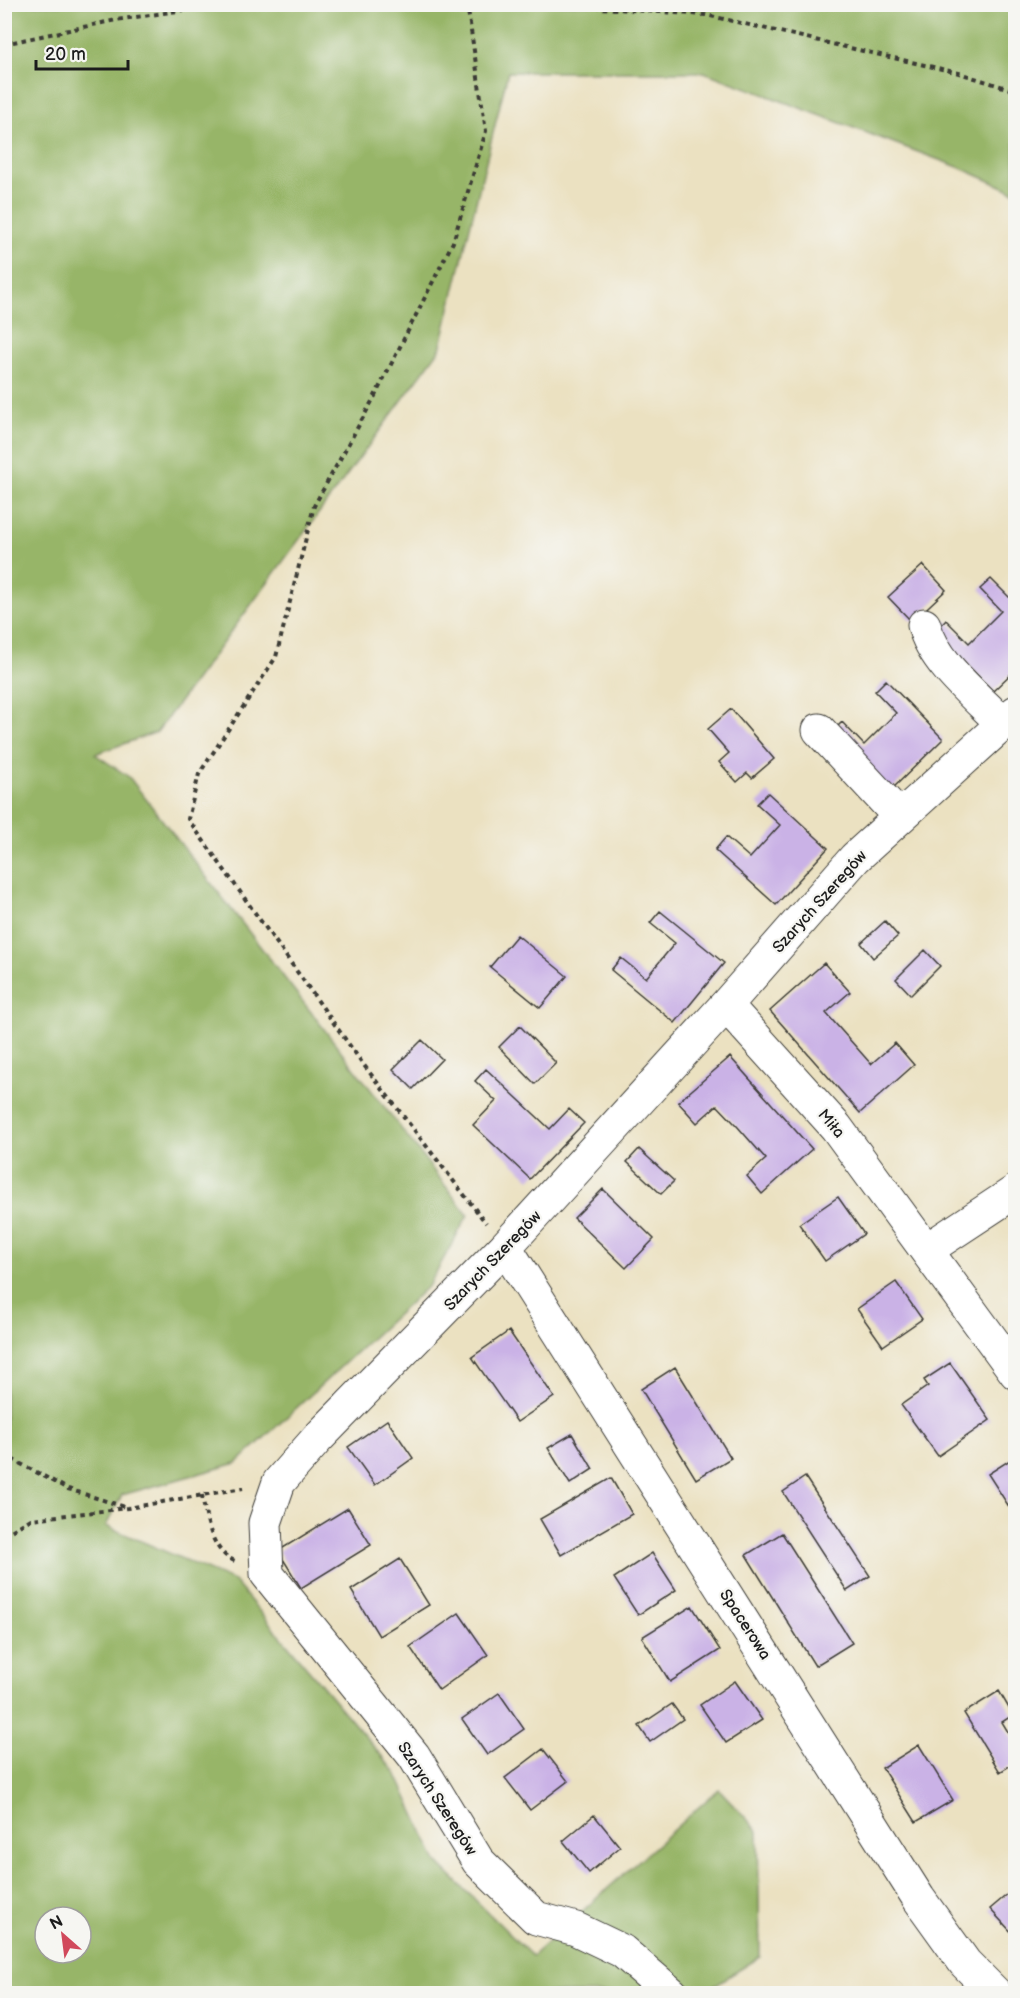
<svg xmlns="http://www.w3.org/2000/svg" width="1020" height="1998" font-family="'Balsamiq Sans',sans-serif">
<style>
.forest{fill:#97b567;stroke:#5a6842;stroke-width:1.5;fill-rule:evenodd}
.building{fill:#cab2e6}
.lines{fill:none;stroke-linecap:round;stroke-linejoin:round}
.minor-casing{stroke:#3b3a35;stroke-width:35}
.path{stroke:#3b3a35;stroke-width:4;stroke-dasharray:4.5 4.5;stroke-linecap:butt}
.minor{stroke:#fff;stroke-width:33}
.labels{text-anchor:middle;stroke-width:4.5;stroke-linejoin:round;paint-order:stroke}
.street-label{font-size:16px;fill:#1c1c1c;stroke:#f6f6f2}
</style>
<rect width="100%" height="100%" fill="#f6f6f2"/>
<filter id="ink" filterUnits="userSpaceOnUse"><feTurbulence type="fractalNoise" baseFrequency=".0167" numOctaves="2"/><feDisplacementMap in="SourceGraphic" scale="12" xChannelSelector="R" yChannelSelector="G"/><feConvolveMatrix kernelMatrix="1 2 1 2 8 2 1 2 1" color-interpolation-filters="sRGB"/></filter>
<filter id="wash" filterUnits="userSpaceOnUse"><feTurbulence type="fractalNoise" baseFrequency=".008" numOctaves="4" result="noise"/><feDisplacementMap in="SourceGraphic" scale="24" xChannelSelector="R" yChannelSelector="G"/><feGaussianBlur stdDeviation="1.35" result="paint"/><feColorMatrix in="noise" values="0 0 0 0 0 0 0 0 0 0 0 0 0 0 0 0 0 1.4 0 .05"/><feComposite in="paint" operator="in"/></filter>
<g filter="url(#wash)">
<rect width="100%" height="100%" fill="#ebe1c1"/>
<path class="forest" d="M5,5H1015V192L958,167L704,72H508L440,349L157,732L95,754L129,777L468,1215L429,1285L237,1463L122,1495L106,1526L234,1581L396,1773L437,1862L532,1956L719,1789L758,1831L760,1957L702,1993H5ZM45,1917H81V1953H45Z"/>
<g id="blocks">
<path class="building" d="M923,565L946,590L912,622L888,597Z
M991,579L1016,604V669L993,691L935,632L946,620L969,643L1001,611L980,589Z
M886,680L943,739L888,793L830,734L842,722L864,745L896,713L875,691Z
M731,709L774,759L752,778L747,773L737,782L719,762L729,753L708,729Z
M768,793L828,848L776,905L715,850L726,837L750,858L780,825L757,804Z
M660,911L724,963L675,1023L611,970L621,958L646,978L675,943L650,923Z
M885,921L898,936L873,958L861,943Z
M517,935L567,976L540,1008L490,967Z
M925,950L940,966L911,995L896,979Z
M824,963L850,992L826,1013L871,1064L895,1043L914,1065L860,1113L770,1011Z
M520,1026L556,1063L535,1084L499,1047Z
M422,1040L442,1059L413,1089L393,1069Z
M730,1057L812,1149L762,1194L747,1176L766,1159L737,1126L717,1105L697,1123L678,1102Z
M486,1069L550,1129L569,1109L584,1123L530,1179L473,1125L496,1101L475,1081Z
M639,1149L674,1181L661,1194L627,1162Z
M603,1189L654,1239L626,1268L574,1218Z
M838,1197L864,1234L825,1261L799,1224Z
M896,1282L922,1319L883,1346L857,1309Z
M509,1331L554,1397L517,1422L472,1357Z
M950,1363L990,1420L938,1456L901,1405L928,1386L924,1380Z
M675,1367L731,1458L696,1479L641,1389Z
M387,1420L413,1458L375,1485L348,1447Z
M572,1434L593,1469L570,1484L548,1448Z
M1016,1456V1511L1013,1513L988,1474Z
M805,1477L870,1576L847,1591L783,1492Z
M611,1478L632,1514L561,1555L540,1519Z
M348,1508L371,1545L301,1588L278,1551Z
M782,1533L852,1643L815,1666L746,1555Z
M652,1553L676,1590L638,1615L614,1578Z
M400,1559L429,1605L379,1636L351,1590Z
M692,1606L720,1650L670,1682L642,1637Z
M459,1613L488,1655L439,1690L410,1647Z
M735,1681L762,1720L726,1743L700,1705Z
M999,1691L1013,1715L1002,1722L1016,1745V1762L1000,1772L964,1713Z
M499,1693L524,1729L487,1755L462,1719Z
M672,1704L683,1719L650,1742L639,1726Z
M919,1745L953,1800L916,1822L882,1768Z
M543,1749L568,1781L530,1810L505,1778Z
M594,1815L620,1847L589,1873L563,1841Z
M1016,1887V1937L990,1909Z"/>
</g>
</g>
<g filter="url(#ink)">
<use href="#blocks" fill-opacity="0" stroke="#3b3a35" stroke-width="1.5"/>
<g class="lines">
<defs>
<path id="minor" d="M924,625C933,662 977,697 1003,724
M819,730L900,817
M726,1005L836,1127L1016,1373
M505,1247L919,1899L965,1963L996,1994
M928,1249L1016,1191
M672,1994L622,1951L576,1929L536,1918L478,1861L414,1756L267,1574L265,1523L279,1482L317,1439L505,1247L726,1005L855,858L1016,712"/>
</defs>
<use href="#minor" class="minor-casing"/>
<path class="path" d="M467,4L486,131L453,242L375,396L314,506L276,657L199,774L188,819L363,1064L486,1223
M540,4L706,15L959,73L1016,91
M4,44L116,20L225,4
M4,1455L68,1489L125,1507
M202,1495C206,1517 211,1552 235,1561
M4,1535L31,1519L128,1508L243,1488"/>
<use href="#minor" class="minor"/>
</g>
</g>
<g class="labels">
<g class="street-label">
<text transform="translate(819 901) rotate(-48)" y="6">Szarych Szeregów</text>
<text transform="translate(832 1123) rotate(50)" y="6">Miła</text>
<text transform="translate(492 1260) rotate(-46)" y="6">Szarych Szeregów</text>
<text transform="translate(746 1624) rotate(57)" y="6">Spacerowa</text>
<text transform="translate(438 1798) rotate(57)" y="6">Szarych Szeregów</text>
</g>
</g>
<rect width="1020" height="1998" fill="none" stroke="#f6f6f2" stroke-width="24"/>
<g transform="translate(63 1935) rotate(332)"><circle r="28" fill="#f6f6f2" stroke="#9f9f9c" stroke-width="1.5"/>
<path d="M0-4.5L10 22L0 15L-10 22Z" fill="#d1495b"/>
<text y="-9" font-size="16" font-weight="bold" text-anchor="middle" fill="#1c1c1c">N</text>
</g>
<path d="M36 60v9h92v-9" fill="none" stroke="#1c1c1c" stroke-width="3"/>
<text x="45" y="60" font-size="18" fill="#1c1c1c" stroke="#f6f6f2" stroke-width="4.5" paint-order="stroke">20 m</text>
</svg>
